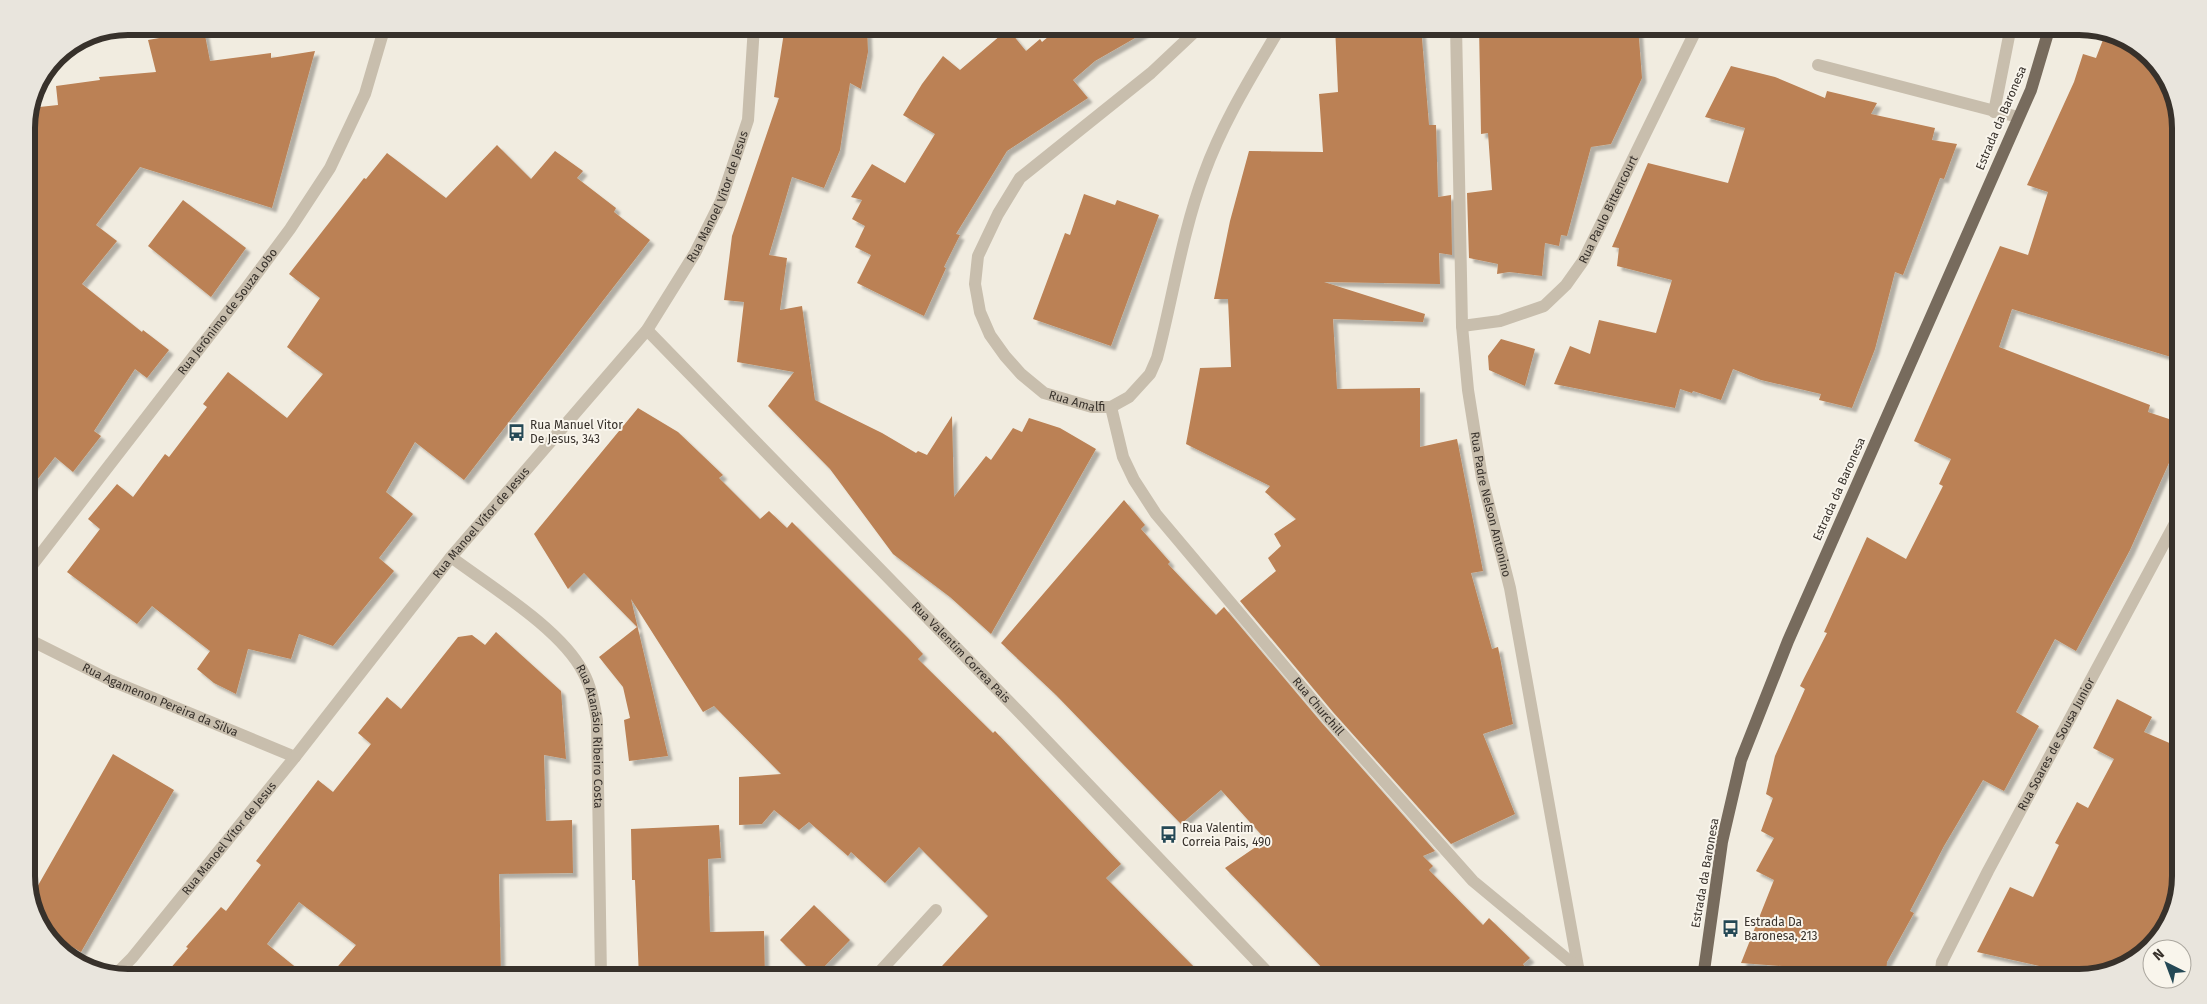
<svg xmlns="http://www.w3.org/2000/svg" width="2207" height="1004" font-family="'Fira Sans',sans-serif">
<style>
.building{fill:#bb8154;filter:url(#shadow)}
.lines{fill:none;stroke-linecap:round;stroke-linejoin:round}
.minor{stroke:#c8bead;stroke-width:12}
.major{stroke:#776b5d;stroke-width:12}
.labels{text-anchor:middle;stroke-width:4;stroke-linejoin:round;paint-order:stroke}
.street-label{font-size:12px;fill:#37312b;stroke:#f9f5ec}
.poi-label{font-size:12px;fill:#37312b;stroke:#f9f5ec;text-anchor:start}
.rim{fill:none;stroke:#37312b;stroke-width:6}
</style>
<defs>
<filter id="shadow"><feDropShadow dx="4.5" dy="4.5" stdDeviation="1" flood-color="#0004"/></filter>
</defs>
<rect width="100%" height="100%" fill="#f1ece0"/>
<path class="building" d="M785,26H867L868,52L861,89L850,83L840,150L824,188L792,177L769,255L787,258L780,310L802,306L815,400L882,433L916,453L918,451L927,455L952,416L954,497L986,456L991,460L1013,428L1022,432L1029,418L1060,428L1096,449L991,634L950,597L893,554L830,469L768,406L794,372L737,362L744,302L724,300L732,236L779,98L774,97Z
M1061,26H1156L1095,61L1073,80L1088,98L1007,151L956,234L960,235L944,267L946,268L924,316L857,283L871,255L855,247L865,226L852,219L862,200L851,197L872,164L905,183L935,134L903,115L922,84L943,56L960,70L1008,29L1026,51L1040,39L1042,42Z
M1335,26H1421L1429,125H1436L1438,197L1451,195L1452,255L1439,253L1440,284L1324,282L1425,314L1423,322L1333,319L1337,389L1420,388V447L1457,439L1483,571L1471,573L1492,649L1498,647L1513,724L1483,734L1515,814L1451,844L1333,712L1240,601L1276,571L1268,558L1281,546L1274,534L1296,519L1265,492L1270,486L1186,444L1200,368L1231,367L1228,299H1214L1230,221L1249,151L1323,152L1319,94L1338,92Z
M1479,26H1638L1642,78L1611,144L1591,147L1567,236L1561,235L1559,246L1545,243L1542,276L1509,272L1497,274L1498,264L1469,258L1467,193L1492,190L1488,133L1481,134Z
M204,30L210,61L271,53V58L315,51L272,208L140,167L96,225L117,241L82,284L142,332L143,330L169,350L147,378L135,369L94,431L101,436L73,472L55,457L26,494V122L30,108L58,105L56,86L100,80L99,77L156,72L148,40Z
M2106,32L2118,34L2163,71L2181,122V360L2012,309L1999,347L2150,405L2148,412L2181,423V436L2130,550L2076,651L2055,639L2016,712L2039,726L2004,791L1983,780L1944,846L1910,911L1914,913L1887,962L1886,974L1741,963L1774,880L1756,871L1774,838L1761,831L1773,798L1766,794L1775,756L1805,689L1800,686L1827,633L1824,632L1867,537L1906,559L1943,486L1939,484L1951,459L1914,441L2000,246L2028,255L2048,192L2027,185L2074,82L2083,54L2096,58Z
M1731,66L1775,77L1825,98L1827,91L1877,103L1871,114L1935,128L1932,140L1957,144L1944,179L1940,178L1903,275L1895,272L1875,349L1852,408L1819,400L1821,394L1761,380L1733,369L1721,400L1693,391L1692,393L1680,389L1675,408L1554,384L1570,346L1590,354L1599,320L1656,333L1672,280L1617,266L1619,248L1612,247L1648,163L1728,183L1745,128L1705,117Z
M497,145L531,179L555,151L583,171L577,178L616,208L614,212L650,240L464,480L415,442L386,492L413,514L379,558L394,571L333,646L299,634L291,659L248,649L236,694L214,683L197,669L210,651L152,606L137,624L67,572L100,529L88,519L117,484L133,497L165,454L169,457L207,407L203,404L228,372L287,418L323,374L287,347L320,298L289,274L364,178L366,179L387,153L446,198Z
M1084,194L1115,205L1117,200L1159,215L1111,346L1033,319L1065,233L1070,235Z
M183,200L246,248L211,297L148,246Z
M1501,339L1535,349L1525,386L1489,370L1488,356Z
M638,408L678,432L723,475L719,478L760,519L769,511L787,528L792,522L908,638L923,654L918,659L993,733L995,731L1121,864L1106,878L1205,978H931L988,916L919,847L885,883L851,852L848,856L809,822L799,830L774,810L762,824L739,825V777L781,774L714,706L703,712L631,599L668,756L629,761L624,720L630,718L623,687L599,657L637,627L584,573L568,589L534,534Z
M1124,500L1145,525L1141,529L1170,562L1168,564L1216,615L1224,607L1321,722L1435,851L1423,856L1433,866L1429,870L1483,925L1489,918L1530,958L1523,964L1532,978H1332L1225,868L1266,840L1221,790L1181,824L1056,695L1001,643Z
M496,632L561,691L566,759L544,755L546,821L572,820L573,873L499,874L501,978H328L356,945L299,902L267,944L309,978H162L188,948L186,947L221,907L226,911L261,865L256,861L318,780L333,792L371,744L358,733L387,697L401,709L458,637L472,635L485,645Z
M2117,699L2152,717L2144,732L2181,748V876L2172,916L2135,961L2079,978H2045L2048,968L1977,952L2010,887L2033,897L2059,845L2055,843L2077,802L2088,808L2114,759L2093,748Z
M113,754L174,790L81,952L45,931L32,896Z
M719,825L721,858L708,859L710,932L764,931L765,978H639L635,880H632L631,829Z
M814,905L850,940L823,968L822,966L814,974L780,940Z"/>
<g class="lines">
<g class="minor">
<path id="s1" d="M1201,26L1151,73L1020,178L998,214L978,256L975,284L980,312L990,335L1005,356L1021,374L1044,393L1092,407H1111L1129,397L1150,374L1157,358C1173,297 1182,233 1204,174C1223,121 1253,74 1281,26"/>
<path id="s2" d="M1456,26L1462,326L1468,390L1482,478L1510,588L1580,978"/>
<path d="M1818,65L2018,117"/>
<path d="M1994,112L2011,26"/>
<path id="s3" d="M1462,326L1500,321L1544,306L1566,285L1583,261L1698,26"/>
<path id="s4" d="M647,330L1023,716L1273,978"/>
<path id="s5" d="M1111,407L1123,457L1134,480L1156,514L1327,717L1473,881L1578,968"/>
<path id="s6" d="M451,557C491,587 561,629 583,672C591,686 594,704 597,720L601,978"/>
<path id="s7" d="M26,573L247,287L290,229L330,168L365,94L385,26"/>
<path id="s8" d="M26,638L112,681L295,757"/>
<path id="s9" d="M115,975L132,958L295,757L451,557L647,330L695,253L721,201L748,120L754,26"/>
<path d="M874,978L936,910"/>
<path id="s10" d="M1940,978L1942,962L1988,871L2181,512"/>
</g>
<path class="major" d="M1703,978L1722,842L1741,760L1788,641L2031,90L2050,26"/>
</g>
<defs>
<symbol id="bus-bare" viewBox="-9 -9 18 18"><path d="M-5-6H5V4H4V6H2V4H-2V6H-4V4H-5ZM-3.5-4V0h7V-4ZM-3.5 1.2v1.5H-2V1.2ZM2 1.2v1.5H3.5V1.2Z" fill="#244855" stroke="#f9f5ec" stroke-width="2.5" paint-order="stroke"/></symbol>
</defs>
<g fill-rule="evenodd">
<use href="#bus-bare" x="504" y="420" width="25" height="25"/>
<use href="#bus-bare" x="1156" y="822" width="25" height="25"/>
<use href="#bus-bare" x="1718" y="916" width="25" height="25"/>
</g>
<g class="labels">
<g class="street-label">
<text transform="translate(2001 118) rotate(-67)" y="4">Estrada da Baronesa</text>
<text dy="4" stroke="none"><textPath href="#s9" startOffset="988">Rua Manoel Vítor de Jesus</textPath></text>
<text dy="4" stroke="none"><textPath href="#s3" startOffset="202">Rua Paulo Bittencourt</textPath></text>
<text dy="4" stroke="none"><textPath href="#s7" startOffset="330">Rua Jerônimo de Souza Lobo</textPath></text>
<text dy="4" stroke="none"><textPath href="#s1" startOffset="521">Rua Amalfi</textPath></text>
<text transform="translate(1839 489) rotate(-66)" y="4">Estrada da Baronesa</text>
<text dy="4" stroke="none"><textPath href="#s2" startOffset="481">Rua Padre Nelson Antonino</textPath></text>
<text dy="4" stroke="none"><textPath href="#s9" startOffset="582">Rua Manoel Vítor de Jesus</textPath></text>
<text dy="4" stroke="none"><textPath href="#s4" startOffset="450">Rua Valentim Correa Pais</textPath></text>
<text dy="4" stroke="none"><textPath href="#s8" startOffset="148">Rua Agamenon Pereira da Silva</textPath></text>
<text dy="4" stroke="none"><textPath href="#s5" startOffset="369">Rua Churchill</textPath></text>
<text dy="4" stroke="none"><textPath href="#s6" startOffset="242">Rua Atanásio Ribeiro Costa</textPath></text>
<text dy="4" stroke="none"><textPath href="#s10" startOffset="262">Rua Soares de Sousa Junior</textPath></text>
<text dy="4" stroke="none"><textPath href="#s9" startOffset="178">Rua Manoel Vítor de Jesus</textPath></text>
<text transform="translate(1705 873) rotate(-80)" y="4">Estrada da Baronesa</text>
</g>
<g class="poi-label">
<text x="530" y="429">Rua Manuel Vitor<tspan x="530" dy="14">De Jesus, 343</tspan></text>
<text x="1182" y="832">Rua Valentim<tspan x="1182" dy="14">Correia Pais, 490</tspan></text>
<text x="1744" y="926">Estrada Da<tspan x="1744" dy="14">Baronesa, 213</tspan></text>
</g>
</g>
<path d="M0 0H2207V1004H0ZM128 35H2079A93 93 0 0 1 2172 128V876A93 93 0 0 1 2079 969H128A93 93 0 0 1 35 876V128A93 93 0 0 1 128 35Z" fill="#e9e5dd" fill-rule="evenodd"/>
<path class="rim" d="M128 35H2079A93 93 0 0 1 2172 128V876A93 93 0 0 1 2079 969H128A93 93 0 0 1 35 876V128A93 93 0 0 1 128 35Z"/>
<g transform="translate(2167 964) rotate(318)"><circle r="24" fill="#f9f5ec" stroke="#aba79f"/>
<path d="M0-4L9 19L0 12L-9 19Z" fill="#244855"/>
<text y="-8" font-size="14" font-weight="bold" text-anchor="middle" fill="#37312b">N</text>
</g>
</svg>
